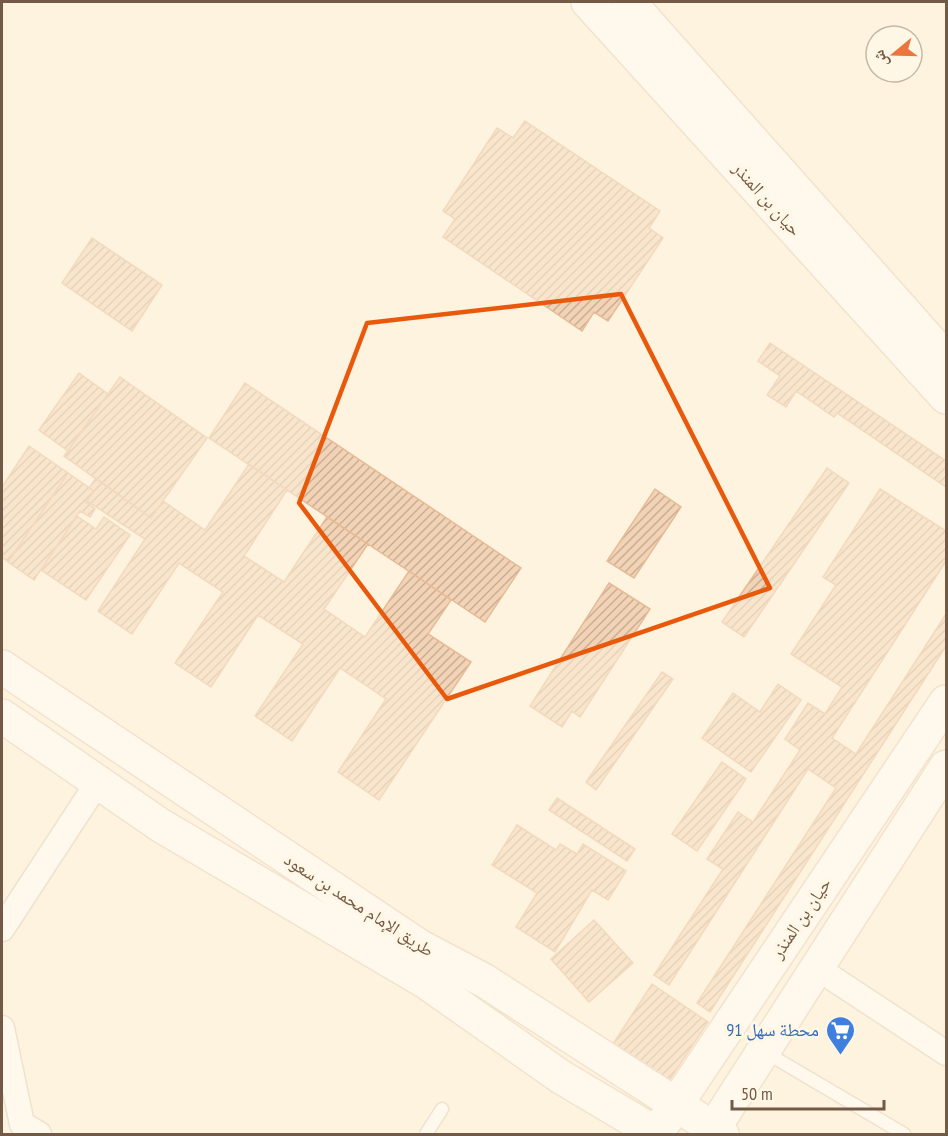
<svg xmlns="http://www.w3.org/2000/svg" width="948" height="1136" font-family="'PT Sans Narrow','Noto Naskh Arabic',sans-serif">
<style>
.building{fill:url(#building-hatch);stroke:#e6bb95;stroke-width:1.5}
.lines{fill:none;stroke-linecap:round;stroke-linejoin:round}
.lane-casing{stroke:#e0cfba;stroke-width:15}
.street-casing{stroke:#e0cfba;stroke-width:27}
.secondary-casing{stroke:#e6d1b8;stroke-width:36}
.lane{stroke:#fff;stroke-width:12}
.street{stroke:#fff;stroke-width:24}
.secondary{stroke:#fff;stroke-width:33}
.marked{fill:none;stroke:#e8590c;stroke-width:4.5;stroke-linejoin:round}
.labels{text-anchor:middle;stroke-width:6;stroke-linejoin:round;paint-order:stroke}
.street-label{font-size:18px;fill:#735a46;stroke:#fff7e5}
.shop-label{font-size:18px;fill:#366cbe;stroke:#fff7e5;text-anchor:end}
</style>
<defs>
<pattern id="building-hatch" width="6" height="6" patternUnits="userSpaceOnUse" patternTransform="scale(1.5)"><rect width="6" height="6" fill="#f3d3b5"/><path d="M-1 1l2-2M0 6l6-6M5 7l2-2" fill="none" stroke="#c9ae95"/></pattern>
</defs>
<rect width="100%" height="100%" fill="#fdf3de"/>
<path class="building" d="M525,121L660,211L649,228L663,238L608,321L594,312L582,331L443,237L455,219L443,211L497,128L513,138Z
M92,238L162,285L132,331L62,283Z
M770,343L946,461V487L837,413L834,417L796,391L786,407L767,395L780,376L758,361Z
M79,373L108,394L68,451L39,430Z
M120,377L207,438L151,518L64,456Z
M245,383L521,568L485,622L209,438Z
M29,446L68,473L8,562L2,557V487Z
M249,464L287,490L244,556L284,582L327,517L368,544L324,609L365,637L409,571L451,600L428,634L471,662L379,800L338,772L386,699L340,668L292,741L255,716L303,644L258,615L211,687L175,663L223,592L179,563L132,634L98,611L145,539L87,501L94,491L89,488L96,478L151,518L163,501L205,530Z
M827,468L849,483L744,637L722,622Z
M68,473L94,491L86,502L95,509L90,517L80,511L34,580L8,562Z
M655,489L681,507L634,578L607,561Z
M880,489L946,531V561L832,738L856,754L946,614V646L710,1012L697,1003L836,788L808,769L669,985L654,975L723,869L707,859L738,812L753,822L800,750L785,739L808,703L825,714L842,687L791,654L836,585L823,577Z
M77,516L96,529L104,517L130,535L86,600L41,570Z
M609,583L650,609L580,717L572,711L562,727L530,706Z
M662,672L673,679L596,790L586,782Z
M778,684L801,700L751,772L702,738L733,693L760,712Z
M722,762L746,779L697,851L672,834Z
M557,798L635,849L627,861L549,810Z
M517,825L556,850L560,844L577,854L583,844L626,871L608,900L592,890L555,952L516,927L537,893L492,865Z
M594,920L633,963L589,1002L551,959Z
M652,984L708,1022L667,1084L611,1047Z"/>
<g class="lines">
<defs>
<path id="lane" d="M763,1051L904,1134
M426,1134L442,1109"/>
<path id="street" d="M2,929L98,782
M817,968L946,1053
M2,1028L22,1124L39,1134"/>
<path id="secondary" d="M588,2L946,397
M629,2L946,359
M2,667L419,946L485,981L722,1134
M2,716L160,825L426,982L561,1077L657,1134
M665,1121L946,702
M710,1134L946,767"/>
</defs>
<use href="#lane" class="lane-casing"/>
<use href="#street" class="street-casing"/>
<use href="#secondary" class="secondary-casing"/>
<use href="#lane" class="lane"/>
<use href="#street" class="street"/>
<use href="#secondary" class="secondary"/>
</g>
<path d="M0 0H948V1136H0ZM621,294L770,588L447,699L299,503L367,323Z" fill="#fdf3de" fill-opacity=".55" fill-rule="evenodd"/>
<path class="marked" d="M621,294L770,588L447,699L299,503L367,323Z"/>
<defs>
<symbol id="supermarket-pin" viewBox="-11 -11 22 30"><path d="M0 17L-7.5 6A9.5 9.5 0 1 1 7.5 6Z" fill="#3f7fe0" stroke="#fff7e5"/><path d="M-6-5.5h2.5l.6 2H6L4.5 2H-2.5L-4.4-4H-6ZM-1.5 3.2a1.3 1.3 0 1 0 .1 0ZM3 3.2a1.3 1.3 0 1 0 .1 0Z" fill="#fff"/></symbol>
</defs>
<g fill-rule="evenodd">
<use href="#supermarket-pin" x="824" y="1014" width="33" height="45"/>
</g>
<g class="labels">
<g class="street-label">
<text transform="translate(767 199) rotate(48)" y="6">حيان بن المنذر</text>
<text transform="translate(359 905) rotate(33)" y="6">طريق الإمام محمد بن سعود</text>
<text transform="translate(801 918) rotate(-56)" y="6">حيان بن المنذر</text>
</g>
<g class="shop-label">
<text x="819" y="1036">محطة سهل 91</text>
</g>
</g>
<rect width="948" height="1136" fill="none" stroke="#735a46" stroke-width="6"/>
<g transform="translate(894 54) rotate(251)"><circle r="28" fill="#fff7e5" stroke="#c7b8a5" stroke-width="1.5"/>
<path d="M0-4.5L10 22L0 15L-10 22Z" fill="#eb743f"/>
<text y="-9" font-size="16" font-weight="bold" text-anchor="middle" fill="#735a46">ش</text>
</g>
<path d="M732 1100v9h152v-9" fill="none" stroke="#735a46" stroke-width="3"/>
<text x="741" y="1100" font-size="18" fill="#735a46" stroke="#fff7e5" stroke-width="4.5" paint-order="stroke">50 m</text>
</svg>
